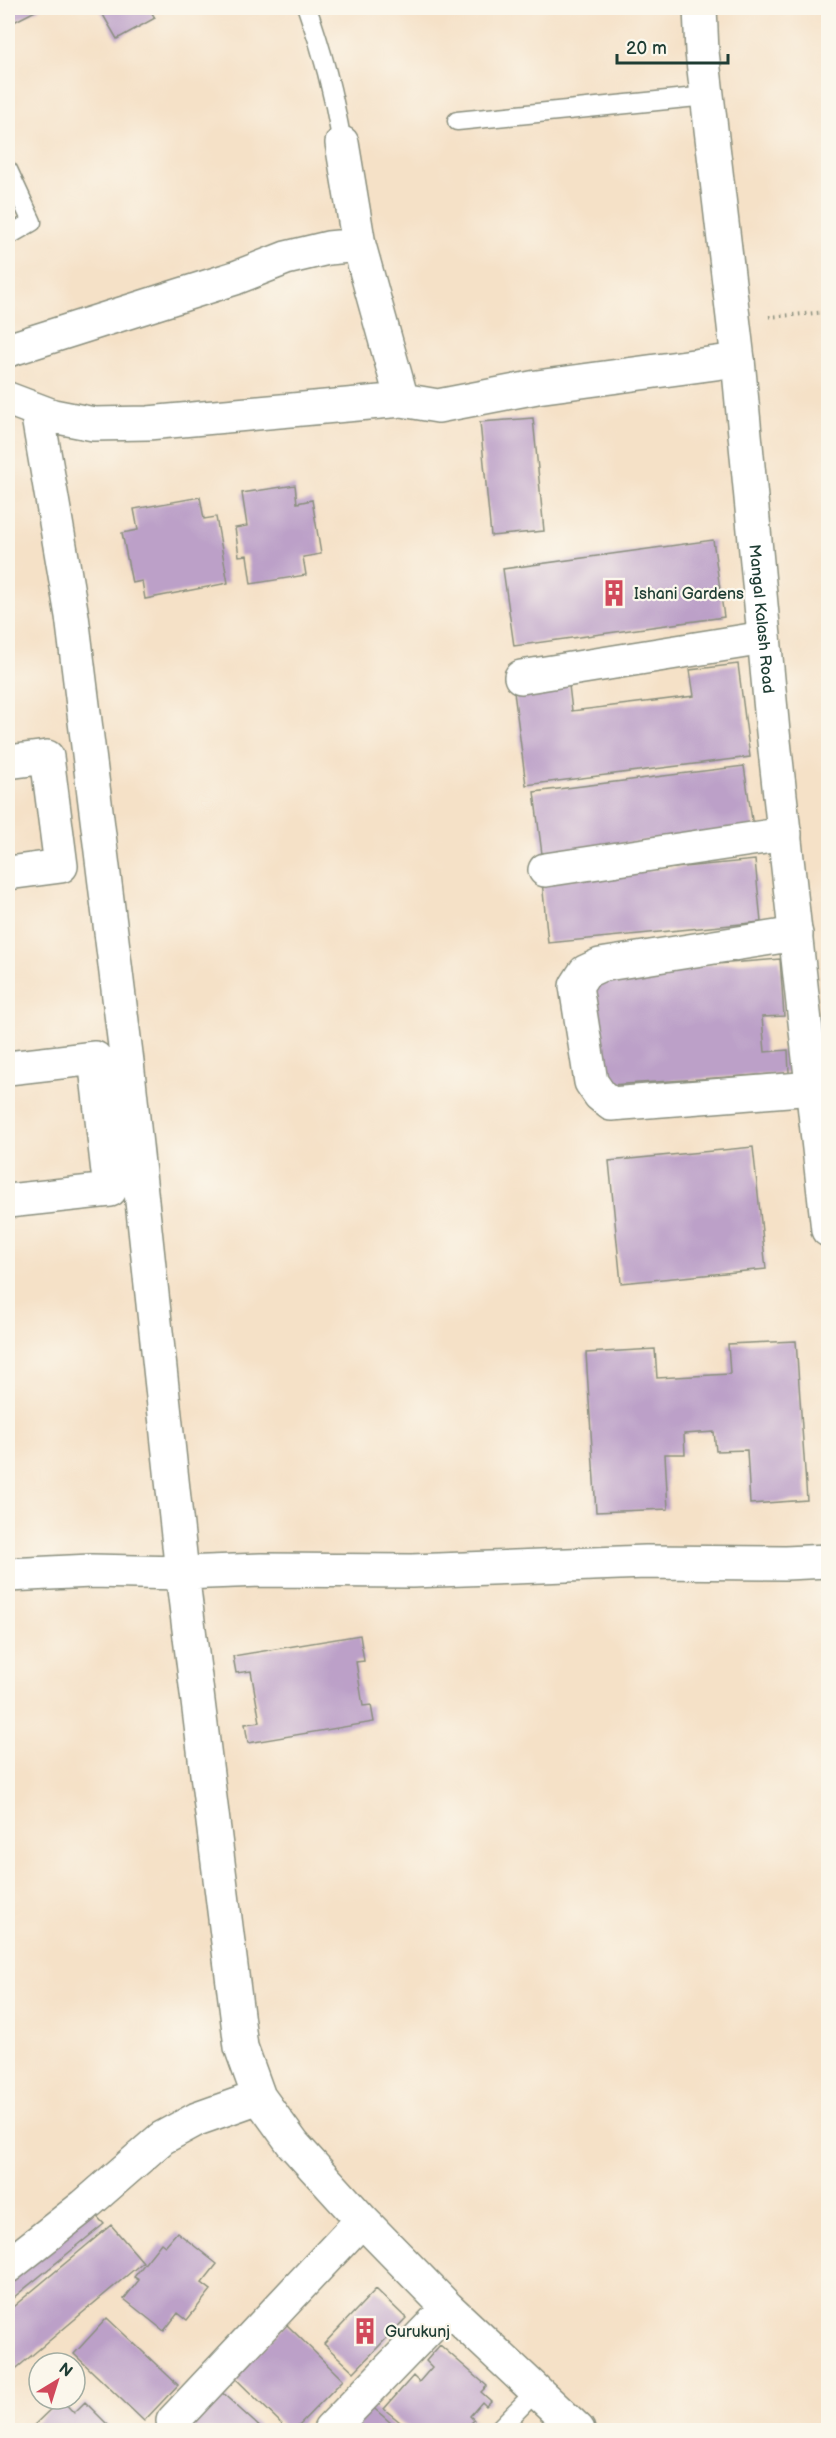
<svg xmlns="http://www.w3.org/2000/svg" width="836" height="2438" font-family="'Balsamiq Sans',sans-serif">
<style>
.building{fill:#bca0c8}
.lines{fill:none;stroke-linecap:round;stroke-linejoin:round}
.lane-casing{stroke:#8a8f7e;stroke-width:21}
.street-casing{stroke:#8a8f7e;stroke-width:36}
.secondary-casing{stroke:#8a8f7e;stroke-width:36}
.path{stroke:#8a8f7e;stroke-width:4;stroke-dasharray:1.5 4.5;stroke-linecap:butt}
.lane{stroke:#fff;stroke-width:18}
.street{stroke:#fff;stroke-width:33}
.secondary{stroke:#fff;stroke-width:33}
.labels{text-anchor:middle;stroke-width:4.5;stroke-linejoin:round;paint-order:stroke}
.poi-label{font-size:16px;fill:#1f3d34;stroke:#fbf7ec;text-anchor:start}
.street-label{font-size:16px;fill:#1f3d34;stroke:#fbf7ec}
</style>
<rect width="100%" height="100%" fill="#fbf7ec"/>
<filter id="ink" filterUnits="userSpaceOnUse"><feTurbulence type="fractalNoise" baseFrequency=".0167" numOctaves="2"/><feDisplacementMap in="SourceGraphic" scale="12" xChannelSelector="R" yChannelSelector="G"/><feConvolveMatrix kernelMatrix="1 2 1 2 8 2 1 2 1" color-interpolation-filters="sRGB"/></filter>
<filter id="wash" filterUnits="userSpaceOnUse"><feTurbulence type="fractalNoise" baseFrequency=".008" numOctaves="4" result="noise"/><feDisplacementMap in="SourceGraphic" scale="24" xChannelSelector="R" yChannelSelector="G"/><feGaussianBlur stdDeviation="1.35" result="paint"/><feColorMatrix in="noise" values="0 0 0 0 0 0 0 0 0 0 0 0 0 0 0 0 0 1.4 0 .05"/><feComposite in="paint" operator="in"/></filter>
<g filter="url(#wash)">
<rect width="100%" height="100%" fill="#f5e1c7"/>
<g id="blocks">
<path class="building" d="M8,8H41L14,22Z
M99,8H149L155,18L117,39Z
M533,418L544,531L491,536L480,422Z
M295,485L297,503L312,500L321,554L303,557L306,575L251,584L247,555L239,556L235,528L247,526L242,493Z
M200,497L204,519L216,517L228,583L145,599L142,581L132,583L122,533L138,530L134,509Z
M713,540L724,617L514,646L503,569Z
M738,664L750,757L526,785L514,692L569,685L572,711L694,696L690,670Z
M744,766L753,827L542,854L534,792Z
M755,860L761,922L548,943L542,881Z
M780,959L784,1016L762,1017L765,1052L788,1050L789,1073L595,1086L589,974Z
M753,1147L766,1269L621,1283L609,1161Z
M796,1341L807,1500L750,1504L747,1450L716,1451L714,1432L684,1434L685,1454H665L668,1509L596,1512L586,1353L655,1349L657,1378L730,1374L728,1344Z
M360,1635L364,1661L356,1662L363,1706L371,1705L374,1722L248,1743L245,1724L260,1722L251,1671L236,1673L233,1656Z
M88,2207L104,2224L8,2302V2273Z
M111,2225L143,2262L12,2372L8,2367V2311Z
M177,2232L217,2264L202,2283L211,2290L187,2320L178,2313L164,2331L124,2299L139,2280L134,2277L161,2243L165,2246Z
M376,2289L406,2318L354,2372L324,2344Z
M107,2318L178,2385L144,2421L74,2354Z
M286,2324L343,2380L294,2430H288L234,2377Z
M440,2345L487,2386L481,2392L491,2401L486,2406L482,2402L470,2416L474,2420L465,2430H410L384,2409L413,2376L419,2382L432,2367L426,2361Z
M218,2389L263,2430H180Z
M61,2399L74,2413L85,2402L113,2430H29Z
M369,2404L399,2430H354L359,2425L354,2421Z"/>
</g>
</g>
<g filter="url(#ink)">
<use href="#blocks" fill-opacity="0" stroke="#8a8f7e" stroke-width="1.5"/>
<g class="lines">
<defs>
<path id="lane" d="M307,8C323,52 334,96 342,143
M457,121L707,96
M8,170L32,222L8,236
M498,2430L536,2391"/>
<path id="street" d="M342,143L359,245L402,400
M8,350L235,278L286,258L328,248L359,245
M8,399L53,416L94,424L148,423L402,400L438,406L537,387L738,360
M37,411L72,616L127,1062L182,1573L241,2047L259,2097L293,2144L362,2220L448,2308L578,2430
M521,677L764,638
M8,762L47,757L61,866L8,873
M545,870L785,834
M796,934L600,965L585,972L576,986L591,1082L600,1095L611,1104L813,1088
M8,1068L95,1058L110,1190L8,1201
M8,1575L91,1571L182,1573L261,1570L412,1571L646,1562L786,1563L828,1561
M8,2266L84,2206L162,2138L197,2119L259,2097
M173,2421L362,2220
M330,2430L448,2308"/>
<g id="secondary">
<path id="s1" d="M700,8L702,52L738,360L773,732L828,1230"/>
</g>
</defs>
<use href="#lane" class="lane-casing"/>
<use href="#street" class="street-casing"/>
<use href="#secondary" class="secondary-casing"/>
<path class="path" d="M769,317L828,312"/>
<use href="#lane" class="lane"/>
<use href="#street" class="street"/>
<use href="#secondary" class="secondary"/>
</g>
</g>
<defs>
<symbol id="building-bare" viewBox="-9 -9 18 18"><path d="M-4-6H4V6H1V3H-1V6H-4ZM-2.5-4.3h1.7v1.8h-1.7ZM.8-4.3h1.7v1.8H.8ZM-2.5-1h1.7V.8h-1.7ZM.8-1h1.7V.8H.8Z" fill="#d1495b" stroke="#fbf7ec" stroke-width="2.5" paint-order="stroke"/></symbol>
</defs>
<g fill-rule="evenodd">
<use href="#building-bare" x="595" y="574" width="38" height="38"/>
<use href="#building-bare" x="346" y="2312" width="38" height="38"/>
</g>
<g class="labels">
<g class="poi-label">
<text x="634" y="599">Ishani Gardens</text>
<text x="385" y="2337">Gurukunj</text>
</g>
<g class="street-label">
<text dy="6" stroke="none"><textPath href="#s1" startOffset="614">Mangal Kalash Road</textPath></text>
</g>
</g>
<rect width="836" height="2438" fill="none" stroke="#fbf7ec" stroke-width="30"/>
<g transform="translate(57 2381) rotate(38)"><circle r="28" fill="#fbf7ec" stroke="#a3ada2" stroke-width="1.5"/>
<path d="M0-4.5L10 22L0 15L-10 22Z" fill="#d1495b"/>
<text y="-9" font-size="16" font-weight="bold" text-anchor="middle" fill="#1f3d34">N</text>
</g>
<path d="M617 54v9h111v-9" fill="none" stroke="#1f3d34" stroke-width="3"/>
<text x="626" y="54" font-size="18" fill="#1f3d34" stroke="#fbf7ec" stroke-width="4.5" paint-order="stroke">20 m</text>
</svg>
